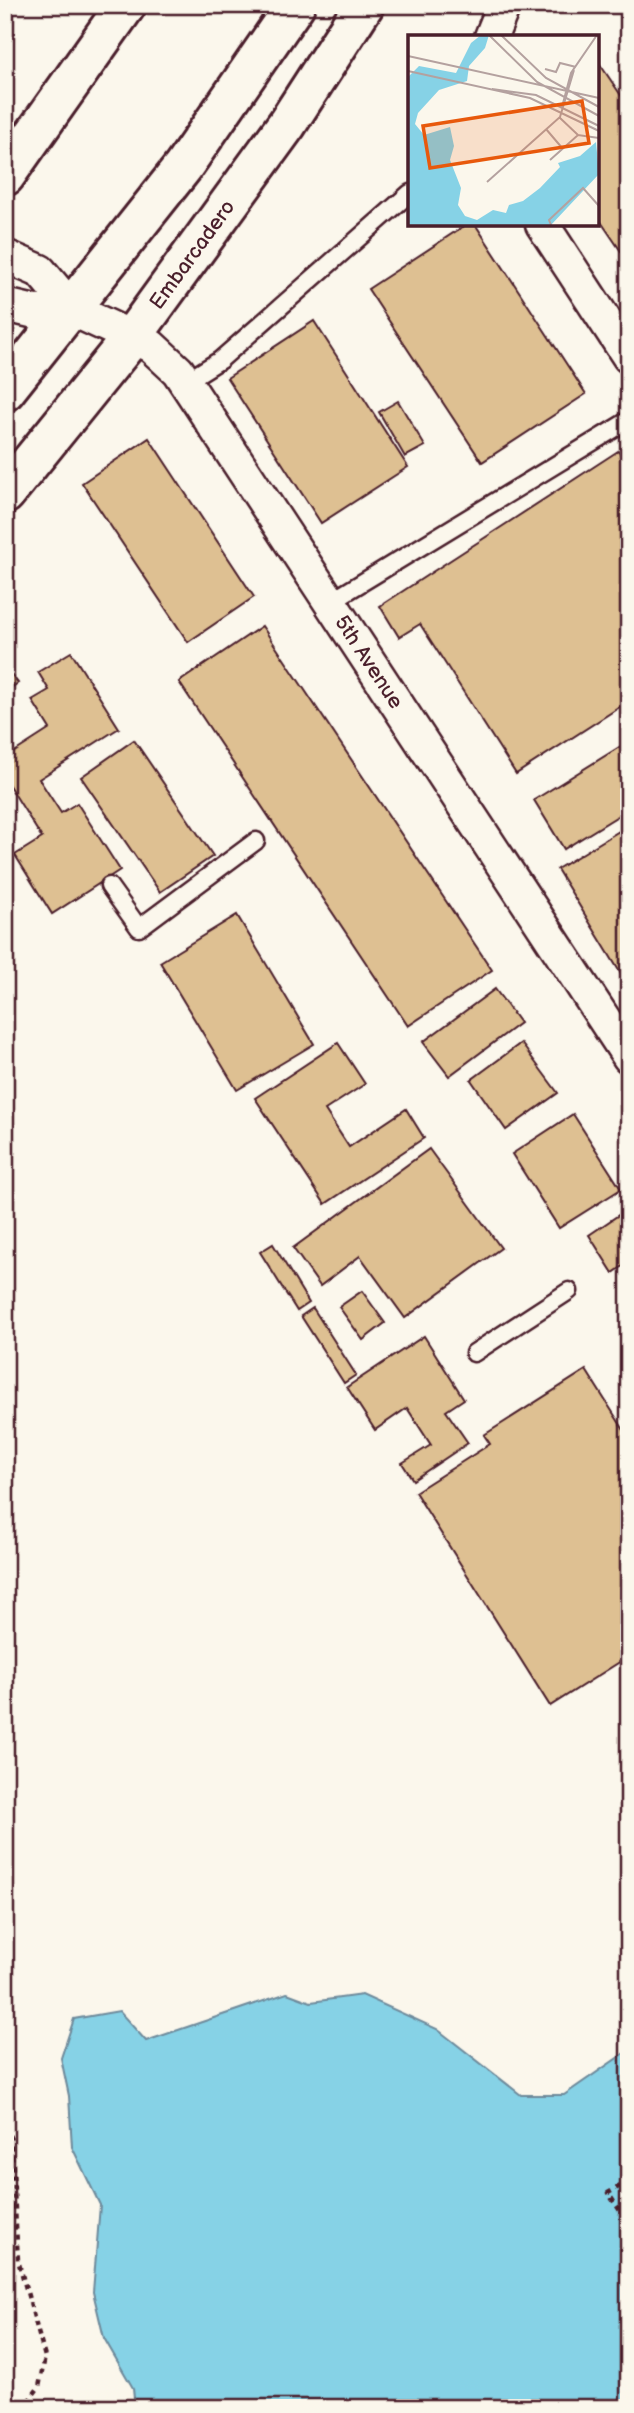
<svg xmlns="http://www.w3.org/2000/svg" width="634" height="2413" font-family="'Balsamiq Sans',sans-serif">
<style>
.water{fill:#86d2e6;stroke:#6e8a9b;stroke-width:2}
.building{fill:#dec092;stroke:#4a1f2b;stroke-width:2}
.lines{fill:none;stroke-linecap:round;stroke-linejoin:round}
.service-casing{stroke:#4a1f2b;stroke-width:21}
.minor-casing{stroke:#4a1f2b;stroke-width:37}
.secondary-casing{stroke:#4a1f2b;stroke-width:44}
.motorway-casing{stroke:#4a1f2b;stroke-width:44}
.path{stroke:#4a1f2b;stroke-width:4.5;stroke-dasharray:5 5;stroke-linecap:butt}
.service{stroke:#fbf7ec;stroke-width:16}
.minor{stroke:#fbf7ec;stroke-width:32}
.secondary{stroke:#fbf7ec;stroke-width:38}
.motorway{stroke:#fbf7ec;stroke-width:38}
.labels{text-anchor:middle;stroke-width:7;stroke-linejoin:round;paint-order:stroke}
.street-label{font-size:21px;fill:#4a1f2b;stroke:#fbf7ec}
.inset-road{fill:none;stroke:#b4a19f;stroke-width:2}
.view{fill:#e8590c;fill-opacity:0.15;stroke:#e8590c;stroke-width:3.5}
.inset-edge{fill:none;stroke:#4a1f2b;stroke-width:3.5}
</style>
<rect width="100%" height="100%" fill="#fbf7ec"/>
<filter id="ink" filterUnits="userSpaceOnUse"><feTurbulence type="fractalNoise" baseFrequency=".0143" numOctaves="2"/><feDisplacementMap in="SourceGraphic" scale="14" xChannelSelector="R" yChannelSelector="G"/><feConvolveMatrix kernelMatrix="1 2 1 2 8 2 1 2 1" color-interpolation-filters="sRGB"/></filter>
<g filter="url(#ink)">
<path class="water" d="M287,1993L311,2002L362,1995L437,2029L521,2095H564L629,2050V2408H135L133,2388L104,2338L93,2292L100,2205L72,2147L69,2096L61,2058L74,2019L119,2011L146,2041Z"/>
<path class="building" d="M597,60L629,107V263L597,216Z
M467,224H475L586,394L482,462L368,289Z
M314,321L408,467L321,523L227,378Z
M398,401L425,446L405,457L379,412Z
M149,438L254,597L188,642L82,483Z
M618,451L629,467V701L516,774L420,624L399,637L380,606Z
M262,626L492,970L408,1026L179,682Z
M71,652L119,728L39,779L61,813L77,803L120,870L52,914L15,855L42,838L5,779V758L50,729L32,700L49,690L38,672Z
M5,666L18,683L5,692Z
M134,740L213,856L160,892L81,777Z
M629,741V809L564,849L534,800Z
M629,825V987L557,869Z
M237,915L314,1044L237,1090L160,962Z
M495,989L520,1023L449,1076L423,1042Z
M338,1043L365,1084L325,1110L349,1147L406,1109L424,1138L325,1204L255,1098Z
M521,1043L558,1093L506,1130L471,1080Z
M573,1114L621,1189L559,1228L512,1154Z
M429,1149L501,1248L405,1318L360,1256L320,1286L293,1248Z
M629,1208V1262L613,1273L589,1235Z
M273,1244L309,1303L297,1311L260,1252Z
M362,1291L385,1323L363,1340L339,1307Z
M313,1308L356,1375L344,1383L301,1316Z
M424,1336L464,1399L446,1411L468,1443L413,1480L402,1463L431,1445L407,1408L375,1430L347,1387Z
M586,1370L629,1438V1656L550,1706L415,1492L490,1444L484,1435Z"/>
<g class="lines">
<defs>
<path id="service" d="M185,382L220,360L410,193
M330,602L629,420
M109,886L139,928L256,841
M474,1353L569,1291"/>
<g id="minor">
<path d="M491,37L504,5"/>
<path d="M542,224L629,357"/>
<path id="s1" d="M5,256L40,271L73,310L151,346L178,371L629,1057"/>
<path d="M5,305L35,312L73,310"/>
</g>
<g id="secondary">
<path d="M5,391L183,167L295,5"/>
<path id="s2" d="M5,494L132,337L287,124L364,5"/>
</g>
<path id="motorway" d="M5,176L126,5"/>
</defs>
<use href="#service" class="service-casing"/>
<use href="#minor" class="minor-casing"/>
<use href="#secondary" class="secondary-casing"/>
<use href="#motorway" class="motorway-casing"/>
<path class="path" d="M5,2126L11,2139L18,2260L45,2357L39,2387L23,2408
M629,2181L608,2193L629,2224"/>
<use href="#service" class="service"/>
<use href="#minor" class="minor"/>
<use href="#secondary" class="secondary"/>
<use href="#motorway" class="motorway"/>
</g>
</g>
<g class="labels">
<g class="street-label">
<text dy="7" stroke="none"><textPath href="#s2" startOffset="304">Embarcadero</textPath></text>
<text dy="7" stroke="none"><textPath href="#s1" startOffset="560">5th Avenue</textPath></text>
</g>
</g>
<g transform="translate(408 35)">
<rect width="191" height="191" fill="#fbf7ec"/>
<path d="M73,0H81L77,13L61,31L59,46L31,55L10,78L7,89L16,100L42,92L46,111L42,125L53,153L50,170L57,181L69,185L85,175L98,178L101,170L115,166L132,153L152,132L150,128L172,121L188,107L191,139L143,190H0V42L11,31L48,38L63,8Z" fill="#86d2e6"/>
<path class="inset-road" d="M81,0L129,47L191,81M93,0L138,43L191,72M0,21L191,63M137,34L148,37L152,28L168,32M0,36L122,63L191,96M84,54L128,60L191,91M154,72L163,38L189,0M151,82L170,100M138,94L155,114M142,125L170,100L191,103M79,147L152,82L166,35M143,190L141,185L175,153L191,171"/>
<path class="view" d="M174,66L181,108L22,133L15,91Z"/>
<rect width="191" height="191" class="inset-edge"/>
</g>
<rect width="634" height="2413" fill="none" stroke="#fbf7ec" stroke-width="28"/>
<rect x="14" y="14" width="606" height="2385" fill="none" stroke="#4a1f2b" stroke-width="2.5" filter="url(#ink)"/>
</svg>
